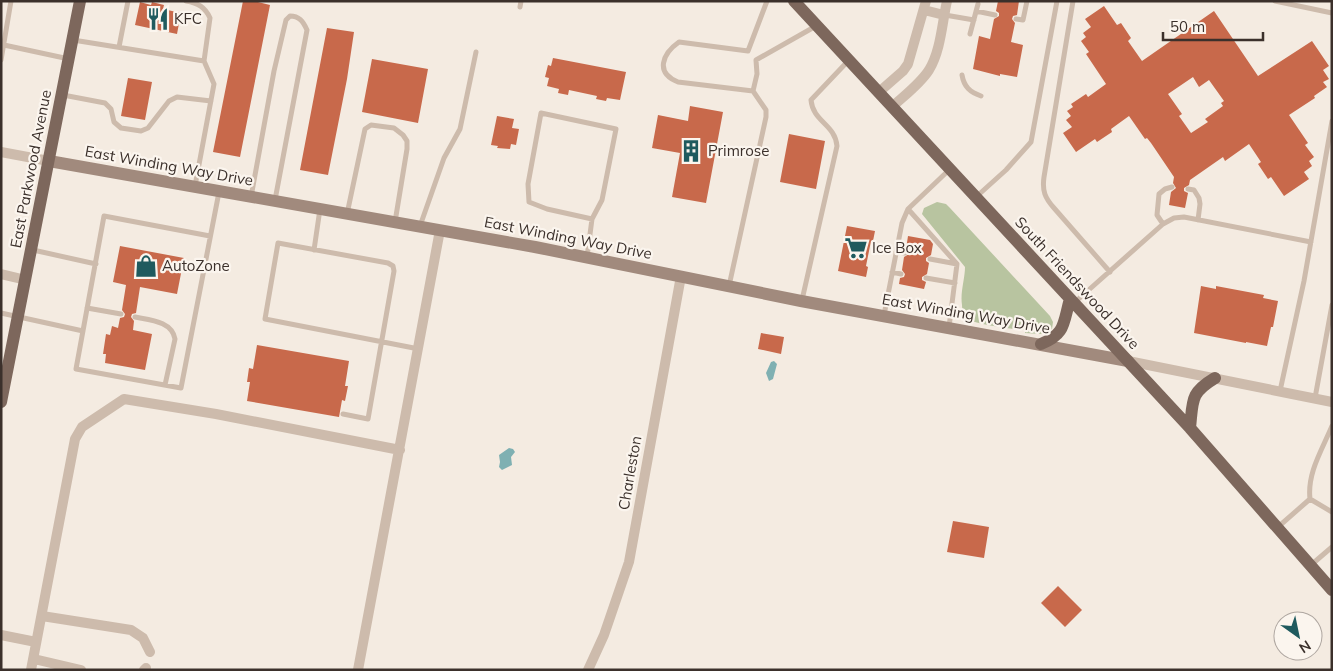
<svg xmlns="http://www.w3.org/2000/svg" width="1333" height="671" font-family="Mulish,sans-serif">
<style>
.green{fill:#b8c4a0}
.water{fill:#7fb0b2}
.building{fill:#c8694b;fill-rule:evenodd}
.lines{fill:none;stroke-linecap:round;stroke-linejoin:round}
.lane{stroke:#cdbbac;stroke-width:5}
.street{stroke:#cdbbac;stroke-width:10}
.secondary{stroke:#a18a7d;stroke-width:12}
.primary{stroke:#7d675c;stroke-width:12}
.labels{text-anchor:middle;stroke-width:4.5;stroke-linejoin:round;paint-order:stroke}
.poi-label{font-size:15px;fill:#3b302b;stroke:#fbf5ee;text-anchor:start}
.street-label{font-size:15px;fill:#3b302b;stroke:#fbf5ee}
</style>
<rect width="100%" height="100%" fill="#f4ebe1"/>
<path class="green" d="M937,202L946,204L950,208L1050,316L1053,322L1052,329L1041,334L1025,333V330C1013,329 977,325 968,319C964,316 962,310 962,305C960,292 965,279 965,267L922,214L924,208Z"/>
<path class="water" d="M774,361L777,364L773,379L769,381L766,373L771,362Z
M509,448L513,449L515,452L511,457L512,465L502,470L499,467L500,462L499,455Z"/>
<path class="building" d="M243,1H254L270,5L240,157L213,152Z
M998,1H1019L1017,15L1013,16L1012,19L1015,23L1011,42L1023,45L1017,77L1000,74V76L973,69L979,36L990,39L994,19L999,16V13L996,11Z
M140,2L151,5L152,2L164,5L163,9L181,13L177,34L135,25Z
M1104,6L1117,25L1121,23L1131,38L1128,41L1142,61L1214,11L1258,76L1312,41L1329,66L1323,70L1329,79L1323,82L1327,87L1314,96L1315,98L1289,115L1308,143L1305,145L1314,157L1309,161L1312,166L1304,172L1309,179L1284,196L1271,177L1268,179L1258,164L1261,162L1249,144L1225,161L1223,157L1190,180L1189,185L1184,188V191L1188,193L1185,208L1169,205L1171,192L1176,188L1173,183L1174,177L1151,143L1147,138L1145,139L1129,116L1111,129L1112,132L1097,142L1095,139L1076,152L1063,133L1072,127L1066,120L1071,116L1067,111L1073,107L1071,104L1086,94L1088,97L1106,84L1086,54L1089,52L1081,41L1086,37L1083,33L1091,27L1085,19ZM1193,77L1199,87L1209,80L1224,101L1221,103L1223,106L1205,119L1208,122L1191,133L1179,116L1182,114L1168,94Z
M327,28L354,32L347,79L328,175L300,170Z
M553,58L626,72L620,100L607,98L606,101L596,99L597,96L569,90L568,95L558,93L559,89L547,86L549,78L545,77L548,65L551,66Z
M372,59L428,69L418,123L362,112Z
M128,78L152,82L145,120L121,116Z
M690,106L723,112L706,203L672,197L680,153L652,148L658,115L688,121Z
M497,116L514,119L512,128L519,129L516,145L511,144L510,149L497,148L498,146L491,145Z
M789,134L825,141L816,189L780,182Z
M847,226L875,231L873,241H871L866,266L868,267L866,277L838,271Z
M908,236L930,240L933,244L931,255L926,258V261L929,263L927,274L922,277V280L926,282L924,289L899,284L900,278L904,277L905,274L902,270L904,257L909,254V251L906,249Z
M120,246L184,258L177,294L140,287L136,313L132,314L131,317L134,321L133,330L152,334L145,370L105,363L106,354H103L106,334L110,335L112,326L118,328L120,318L124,317L125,314L122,310L126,285L113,282Z
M1201,286L1216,289V286L1264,295L1263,298L1278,301L1273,327H1271L1267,346L1246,342V343L1194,333Z
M761,333L784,337L781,354L758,349Z
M257,345L349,361L345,386H348L345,401L342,400L339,417L247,401L250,382H247L249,368L253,369Z
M953,521L989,527L984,558L947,552Z
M1058,586L1082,610L1065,627L1041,603Z"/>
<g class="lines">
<path class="lane" d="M186,1C198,3 205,7 210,18L204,61L214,84L195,186
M1073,1L1044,177C1042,191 1045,198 1054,208L1110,272
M1275,1L1332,13
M520,7L521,1
M976,11L995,15
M945,15L974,20
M1016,19L1023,20L1027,1
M970,34L978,4
M73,40L204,61
M4,45L69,59
M119,47L128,1
M1,60L11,1
M962,75C964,87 970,92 981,96
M753,91L678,82C655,73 662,54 679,42L748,51L767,1
M63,95L105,103L111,109L114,122L121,128L141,131L148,128L169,101L177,97L211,101
M1188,189L1194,190L1199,198L1200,204L1198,220
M251,197L274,71L286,20L290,16C299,16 303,21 307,30L275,200
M976,197L1006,170L1031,142L1057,1
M908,209L957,264L949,327
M347,214L365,129L371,125L394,128L403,135L407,141V149L395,222
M1163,224L1157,215L1159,194L1165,189L1172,187
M420,226L444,158L460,129L476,52
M210,236L104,216L76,369L181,388L219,192
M33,250L96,264
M314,250L320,209
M896,252L905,253
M587,257L592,219L602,200L616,129L541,113L528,184L529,202L547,209L592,219
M930,259L957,264
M892,272L901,274
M926,278L955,283
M729,286L766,117V110L753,91L757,74L756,60L816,26
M802,300L837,146C835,124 813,122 811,100L849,60
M1074,303L1163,224L1174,218L1184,217L1311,242
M87,308L121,314
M1,313L83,331
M884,315L902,223L908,209L950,169
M135,317C150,320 172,321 175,339L165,385
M1280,391L1304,281L1332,121
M1315,398L1332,305
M343,414L368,419L394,271L393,266L388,263L278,243L265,319L419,349
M1310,499L1332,512
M1278,527L1310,499C1307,473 1322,450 1332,426
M1311,565L1332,547"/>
<path class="street" d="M924,10L944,15
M879,92L903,71L908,64L926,1
M893,106C905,95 920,84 929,70C941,50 942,23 947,1
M1,152L49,161
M1,274L26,280
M1128,361L1332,402
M42,616L131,630L143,638L150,652
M1,635L36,642
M34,659L81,670
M31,670L75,439L82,427L124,399L216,414L400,450
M144,670L146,668
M358,670L440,230
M588,670L604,635L629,562L681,276"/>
<path class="secondary" d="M49,161L535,247L801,301L1128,361"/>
<path class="primary" d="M794,1L1190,428L1332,590
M1041,344C1066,334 1063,323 1070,299
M1,402L80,1
M1190,428C1193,400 1190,393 1215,378"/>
</g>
<defs>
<symbol id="restaurant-bare" viewBox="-9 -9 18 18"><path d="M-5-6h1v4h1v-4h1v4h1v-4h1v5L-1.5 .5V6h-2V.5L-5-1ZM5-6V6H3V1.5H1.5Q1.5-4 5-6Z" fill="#1f5a5e" stroke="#fbf5ee" stroke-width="2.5" paint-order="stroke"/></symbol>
<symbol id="building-bare" viewBox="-9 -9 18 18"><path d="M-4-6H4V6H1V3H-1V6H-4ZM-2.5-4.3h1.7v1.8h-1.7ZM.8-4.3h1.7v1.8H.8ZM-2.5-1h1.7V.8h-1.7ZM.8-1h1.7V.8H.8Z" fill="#1f5a5e" stroke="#fbf5ee" stroke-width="2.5" paint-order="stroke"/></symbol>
<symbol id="supermarket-bare" viewBox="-9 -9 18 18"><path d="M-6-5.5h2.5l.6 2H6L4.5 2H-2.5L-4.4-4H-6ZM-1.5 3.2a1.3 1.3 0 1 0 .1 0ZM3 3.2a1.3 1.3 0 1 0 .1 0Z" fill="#1f5a5e" stroke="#fbf5ee" stroke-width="2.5" paint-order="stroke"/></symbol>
<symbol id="shop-bare" viewBox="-9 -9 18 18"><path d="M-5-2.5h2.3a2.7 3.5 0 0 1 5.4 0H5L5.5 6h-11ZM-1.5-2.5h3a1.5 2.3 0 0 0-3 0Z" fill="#1f5a5e" stroke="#fbf5ee" stroke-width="2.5" paint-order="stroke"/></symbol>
</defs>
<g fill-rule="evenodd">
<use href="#restaurant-bare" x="142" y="3" width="32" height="32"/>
<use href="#building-bare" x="675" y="135" width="32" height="32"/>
<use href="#supermarket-bare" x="840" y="232" width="32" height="32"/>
<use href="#shop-bare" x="130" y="250" width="32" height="32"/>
</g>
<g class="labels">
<g class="poi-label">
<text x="174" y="24">KFC</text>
<text x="708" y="156">Primrose</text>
<text x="872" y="253">Ice Box</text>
<text x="162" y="271">AutoZone</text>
</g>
<g class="street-label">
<text transform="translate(169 166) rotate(10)" y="5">East Winding Way Drive</text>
<text transform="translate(31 169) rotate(-79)" y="5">East Parkwood Avenue</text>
<text transform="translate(568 238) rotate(11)" y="5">East Winding Way Drive</text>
<text transform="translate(1077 283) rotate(47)" y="5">South Friendswood Drive</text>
<text transform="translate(966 314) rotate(10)" y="5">East Winding Way Drive</text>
<text transform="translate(630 473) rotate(-80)" y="5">Charleston</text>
</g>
</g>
<rect width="1333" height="671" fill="none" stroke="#3b302b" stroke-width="5"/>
<g transform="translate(1298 636) rotate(147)"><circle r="24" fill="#fbf5ee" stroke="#aea6a0"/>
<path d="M0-4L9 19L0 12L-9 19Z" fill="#1f5a5e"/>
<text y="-8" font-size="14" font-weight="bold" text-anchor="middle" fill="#3b302b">N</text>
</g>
<path d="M1163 32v8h100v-8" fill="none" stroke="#3b302b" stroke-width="2.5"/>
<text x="1170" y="32" font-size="15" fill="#3b302b" stroke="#fbf5ee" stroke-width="4" paint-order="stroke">50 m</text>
</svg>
